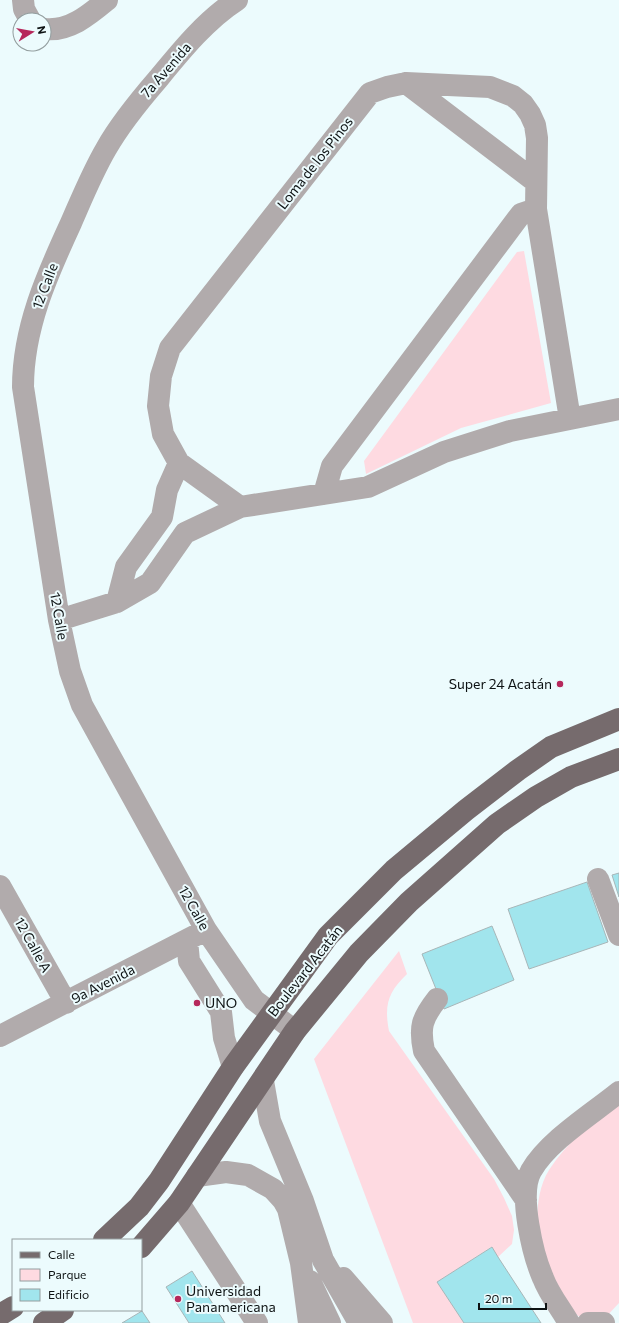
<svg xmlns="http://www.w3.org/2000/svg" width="619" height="1323" font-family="Commissioner,sans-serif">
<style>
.green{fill:#fedae1}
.building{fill:#a1e5ed;stroke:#a8b6b8}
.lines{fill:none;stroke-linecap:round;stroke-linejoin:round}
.minor{stroke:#b1abac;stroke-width:22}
.major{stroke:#766b6d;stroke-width:22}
.poi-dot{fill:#b6285c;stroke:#ecfbfd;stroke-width:1.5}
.labels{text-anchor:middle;stroke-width:4;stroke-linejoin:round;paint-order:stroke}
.street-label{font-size:14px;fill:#0d1213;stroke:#ecfbfd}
.poi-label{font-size:14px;fill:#0d1213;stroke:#ecfbfd;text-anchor:start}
</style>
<rect width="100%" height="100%" fill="#ecfbfd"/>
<path class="green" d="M524,251L551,403L461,428L366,474L364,461L517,252Z
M399,951L407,974C388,992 384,1005 389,1031L494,1179L504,1198L512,1216L514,1230L512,1244L498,1257L491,1247L437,1282L464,1323H413L314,1059Z
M619,1102V1303L604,1319C596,1319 587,1321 580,1317C567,1311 540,1252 538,1238C536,1216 537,1189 549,1170C567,1142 593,1121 619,1102Z"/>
<path class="building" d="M619,873V897L612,875Z
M587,882L608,942L529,969L508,909Z
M492,926L514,980L444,1009L422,954Z
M492,1247L498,1257L541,1323H464L437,1282Z
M192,1271L225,1323H189L166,1287Z
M142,1311L150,1323H122Z"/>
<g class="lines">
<path class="minor" d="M23,0L24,9L30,20
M237,0C206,20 181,51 158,79C139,101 120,124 106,149C92,173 82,198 71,223C47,275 23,328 23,387L59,620L70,671L82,705L206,930L254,1000L295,1031
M44,29C69,32 89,15 107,0
M406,83L536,182
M324,494L332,466L521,214L536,209
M240,507L179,463L163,434L158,406L161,376L170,348L370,93L387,87L406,83L490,87L513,96L523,104L530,114L535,125L537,138L536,209L570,419
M117,602L126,567L162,517L167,490L179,463
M59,620L117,602L150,583L185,533L240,507L368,487L444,452L510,431L619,409
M598,879L619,935
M0,886L66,1003
M187,940L189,961L221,1012L224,1038L233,1067
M437,999C422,1018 419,1027 424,1051L526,1200
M0,1036L206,930
M263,1081L270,1121L303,1201L323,1260L359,1323
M197,1176L226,1172L248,1175L273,1189L283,1200L288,1209L301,1263L309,1323
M179,1203L257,1323
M343,1278L382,1323
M310,1281L330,1323
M569,1323C561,1309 549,1294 543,1278C533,1255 518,1194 531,1171C548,1141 592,1114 619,1092
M588,1323H604"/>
<path class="major" d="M104,1240L139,1207L159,1181L233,1067L328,936L394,870L466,810L518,770L551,747L619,719
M141,1247L179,1203L295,1031L359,953L409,902L497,824L536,797L571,777L619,759
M0,1315L13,1307
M44,1323L63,1310"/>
</g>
<g class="poi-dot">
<circle cx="560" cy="684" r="4"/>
<circle cx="197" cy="1003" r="4"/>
<circle cx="178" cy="1299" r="4"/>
</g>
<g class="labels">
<g class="street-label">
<text transform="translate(166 70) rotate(-49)" y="5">7a Avenida</text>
<text transform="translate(315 163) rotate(-52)" y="5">Loma de los Pinos</text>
<text transform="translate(45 286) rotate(-69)" y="5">12 Calle</text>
<text transform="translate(59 616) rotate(80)" y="5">12 Calle</text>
<text transform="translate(194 908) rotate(61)" y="5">12 Calle</text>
<text transform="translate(33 945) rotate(61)" y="5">12 Calle A</text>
<text transform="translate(305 971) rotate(-52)" y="5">Boulevard Acatán</text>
<text transform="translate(103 984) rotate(-27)" y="5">9a Avenida</text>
</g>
<g class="poi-label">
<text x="552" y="689" text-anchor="end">Super 24 Acatán</text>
<text x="205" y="1008">UNO</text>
<text x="186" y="1296">Universidad<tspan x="186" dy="16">Panamericana</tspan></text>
</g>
</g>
<rect x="12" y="1239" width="130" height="72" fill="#ecfbfd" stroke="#939e9f"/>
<rect x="20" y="1252" width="20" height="6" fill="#766b6d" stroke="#939e9f"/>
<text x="48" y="1259" font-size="12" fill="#0d1213">Calle</text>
<rect x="20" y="1269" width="20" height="12" fill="#fedae1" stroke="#939e9f"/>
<text x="48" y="1279" font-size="12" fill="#0d1213">Parque</text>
<rect x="20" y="1289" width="20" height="12" fill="#a1e5ed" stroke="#939e9f"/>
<text x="48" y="1299" font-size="12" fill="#0d1213">Edificio</text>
<g transform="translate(32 32) rotate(79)"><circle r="19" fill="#ecfbfd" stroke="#939e9f"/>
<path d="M0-3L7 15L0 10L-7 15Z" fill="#b6285c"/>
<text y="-6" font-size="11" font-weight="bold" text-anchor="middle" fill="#0d1213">N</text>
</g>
<path d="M479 1303v6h67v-6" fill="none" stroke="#0d1213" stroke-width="2"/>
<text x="485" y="1303" font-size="12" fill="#0d1213" stroke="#ecfbfd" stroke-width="3" paint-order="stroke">20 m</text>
</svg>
